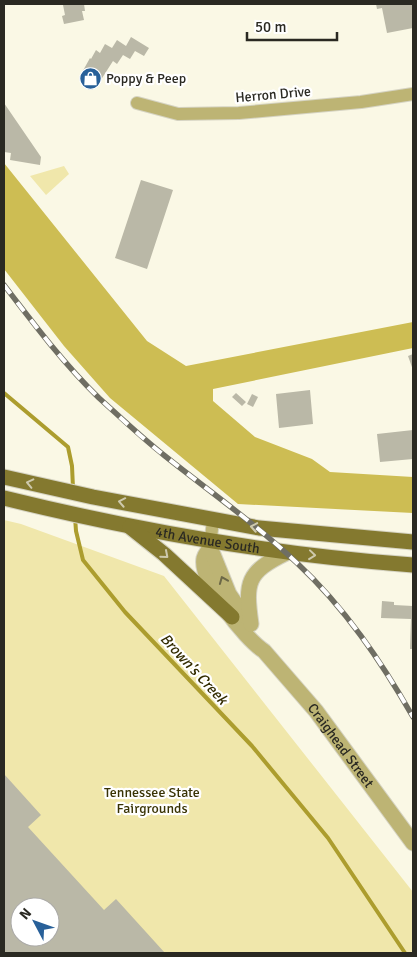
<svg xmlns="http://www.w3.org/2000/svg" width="417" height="957" font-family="Signika,sans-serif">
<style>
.green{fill:#f0e7ab;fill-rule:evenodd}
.forest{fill:#cdbd53}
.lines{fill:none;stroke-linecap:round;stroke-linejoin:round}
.stream{stroke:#ac9d2e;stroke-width:4}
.building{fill:#bab8a7;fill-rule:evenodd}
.minor-casing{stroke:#d5d3c2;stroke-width:14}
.tertiary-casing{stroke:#d5d3c2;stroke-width:17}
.primary-casing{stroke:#d5d3c2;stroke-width:17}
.minor{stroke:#bdb474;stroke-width:12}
.tertiary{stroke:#bdb474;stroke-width:15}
.primary{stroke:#84792f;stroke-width:15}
.rail-casing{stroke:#6f6e63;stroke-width:5.5}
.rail{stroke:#fff;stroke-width:4;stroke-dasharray:11;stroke-linecap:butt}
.oneway{stroke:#cec9ac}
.oneway2{stroke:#6c6847}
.labels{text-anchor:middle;stroke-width:4.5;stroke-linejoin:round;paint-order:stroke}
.poi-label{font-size:14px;fill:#2a2922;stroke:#fff;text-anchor:start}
.street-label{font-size:14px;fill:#2a2922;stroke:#fff}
.park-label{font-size:14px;fill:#393304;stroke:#fff}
.water-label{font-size:15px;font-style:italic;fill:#332c00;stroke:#fff}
</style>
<rect width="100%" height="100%" fill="#faf8e5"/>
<path class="green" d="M64,166L69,174L46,195L30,176Z
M4,520L21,524L164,576L413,892V953H4ZM20,907H50V937H20Z"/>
<path class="forest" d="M4,163L147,341L186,366L413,322V348L213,389V401L255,437L312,459L330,472L413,477V513L238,504L110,398L64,346L4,269Z"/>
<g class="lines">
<path class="stream" d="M4,393L68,447L72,466L73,488
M75,517L76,531L83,560L125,612L252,746L328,838L405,953"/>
</g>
<path class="building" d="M65,4H84L85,11H82L84,20L64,24L62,16L65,15L63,5Z
M376,4H413V28L387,33L382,8L377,9Z
M131,37L149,48L144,56L135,51L130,59L123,55L117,64L113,61L97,86L80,76L90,58L91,59L96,50L100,53L105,44L112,48L117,40L126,46Z
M4,103L41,157L40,165L10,160L11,153L4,152Z
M141,180L173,190L147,269L115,258Z
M413,354V370L408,356Z
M310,390L313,424L279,428L276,394Z
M236,393L246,402L242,406L232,397Z
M252,394L258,397L253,407L247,404Z
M413,430V459L380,462L377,434Z
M382,601L394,602V605L413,606V649H410L411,619L381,618Z
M4,774L41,815L28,827L104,910L116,899L165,953H6L4,951ZM20,907H50V937H20Z"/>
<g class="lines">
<defs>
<path id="minor" d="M137,103L178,114L239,113L361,102L413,94
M210,547L213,520"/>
<g id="tertiary">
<path id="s1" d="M210,547C209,550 205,554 204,558C199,581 245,639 264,651L316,711L413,843"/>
<path d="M210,547L229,594L244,616"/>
<path d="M251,624C245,582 247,572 286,553"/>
</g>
<g id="primary">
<path d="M4,477L93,497L259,528L413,542"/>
<path id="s2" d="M4,498C138,531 275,555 413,565"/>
<path d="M130,527L164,554L232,617"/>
</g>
</defs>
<use href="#minor" class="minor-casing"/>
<use href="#tertiary" class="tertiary-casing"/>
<use href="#primary" class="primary-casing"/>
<use href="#minor" class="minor"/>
<use href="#tertiary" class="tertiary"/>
<use href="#primary" class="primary"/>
<defs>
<path id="rail" d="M4,285C33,323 64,364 99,398C120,417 142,438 165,456C209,491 256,524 297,563C345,608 381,661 413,717"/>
</defs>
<use href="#rail" class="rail-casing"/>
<use href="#rail" class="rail"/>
</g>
<defs><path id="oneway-chevron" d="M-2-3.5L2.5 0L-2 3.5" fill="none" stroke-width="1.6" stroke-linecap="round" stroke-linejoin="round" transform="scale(1.25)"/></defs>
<g class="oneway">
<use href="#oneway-chevron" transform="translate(30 483) rotate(-167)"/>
<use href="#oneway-chevron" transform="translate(122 502) rotate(-169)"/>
<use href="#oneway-chevron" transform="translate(254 527) rotate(-170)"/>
<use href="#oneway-chevron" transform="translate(165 555) rotate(41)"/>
<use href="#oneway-chevron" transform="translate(312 555) rotate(6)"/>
</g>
<use class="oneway2" href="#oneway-chevron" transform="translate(223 580) rotate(-112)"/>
<defs>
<symbol id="shop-disc" viewBox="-11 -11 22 22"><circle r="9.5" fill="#286099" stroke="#fff"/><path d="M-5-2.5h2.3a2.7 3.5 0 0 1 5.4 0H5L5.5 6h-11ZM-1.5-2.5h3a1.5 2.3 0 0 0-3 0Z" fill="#fff"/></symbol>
</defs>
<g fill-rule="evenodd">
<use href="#shop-disc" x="78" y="66" width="25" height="25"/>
</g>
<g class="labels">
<g class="poi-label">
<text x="106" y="83">Poppy &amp; Peep</text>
</g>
<g class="street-label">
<text transform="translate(273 94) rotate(-5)" y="5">Herron Drive</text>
<text dy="5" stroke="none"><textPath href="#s2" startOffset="208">4th Avenue South</textPath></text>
<text dy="5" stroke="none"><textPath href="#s1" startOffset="248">Craighead Street</textPath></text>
</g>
<g class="park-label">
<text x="152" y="797">Tennessee State<tspan x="152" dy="16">Fairgrounds</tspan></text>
</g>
<g class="water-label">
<text transform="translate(194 669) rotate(47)" y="5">Brown's Creek</text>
</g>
</g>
<rect width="417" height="957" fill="none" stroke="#2a2922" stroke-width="10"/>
<g transform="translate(35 922) rotate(311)"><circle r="24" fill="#ffffff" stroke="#aaa9a7"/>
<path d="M0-4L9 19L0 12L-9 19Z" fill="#286099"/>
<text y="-8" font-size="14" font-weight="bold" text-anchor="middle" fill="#2a2922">N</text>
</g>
<path d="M247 32v8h90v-8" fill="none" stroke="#2a2922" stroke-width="2.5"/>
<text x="255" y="32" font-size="15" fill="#2a2922" stroke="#ffffff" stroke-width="4" paint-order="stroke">50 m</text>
</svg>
